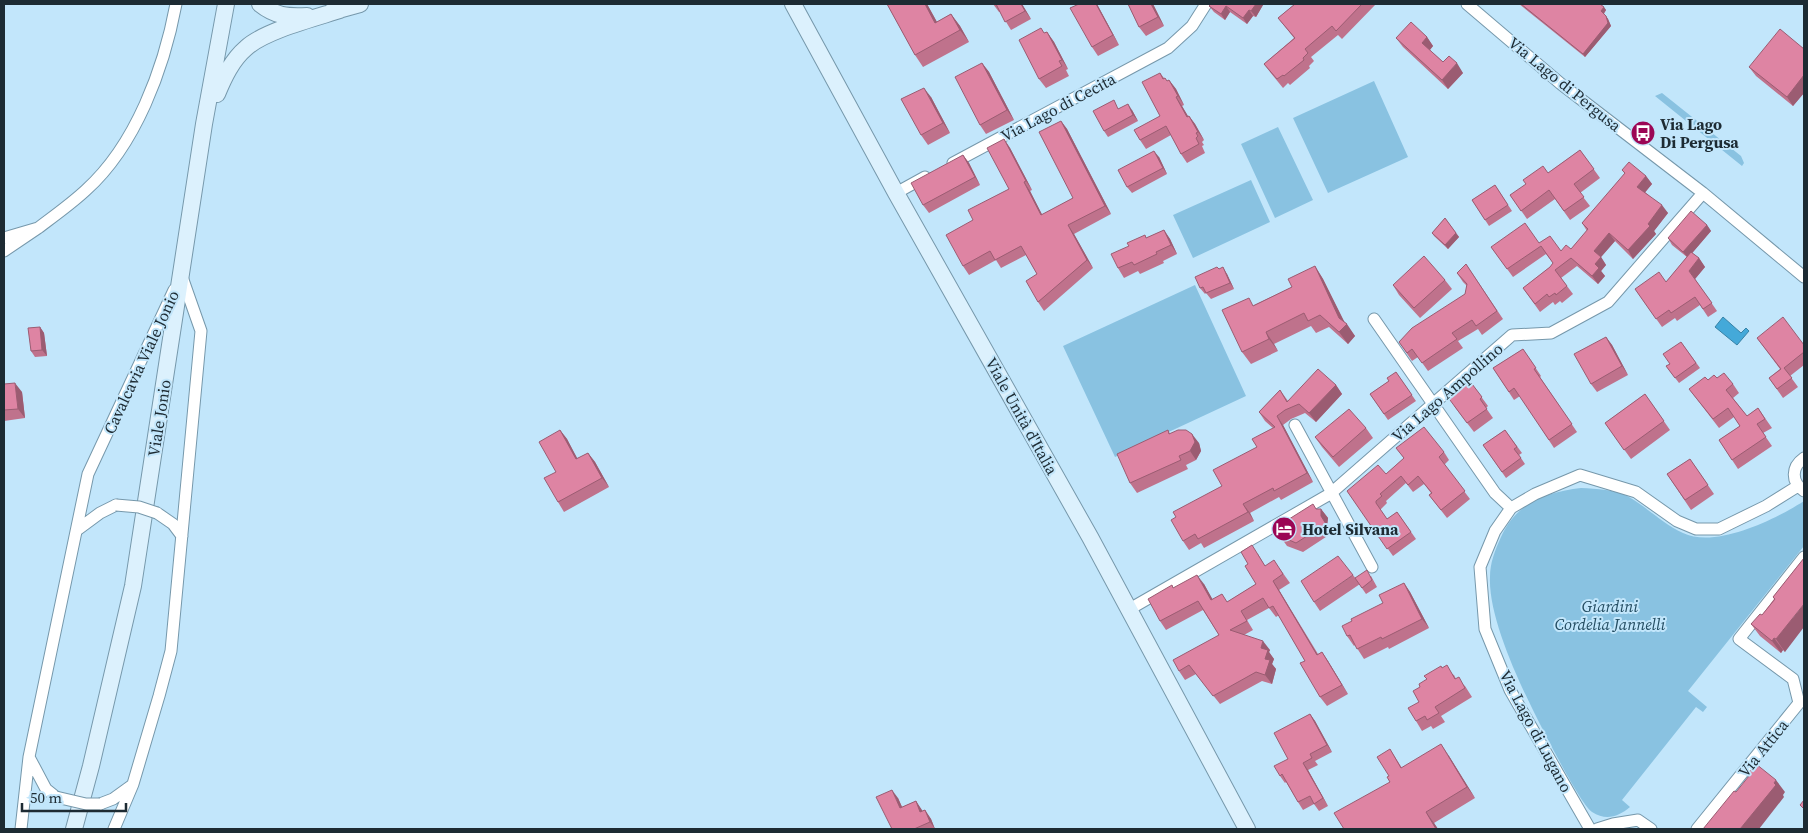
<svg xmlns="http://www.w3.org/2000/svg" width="1808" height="833" font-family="'Source Serif 4',serif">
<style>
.green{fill:#89c2e1}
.water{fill:#44a9d9;stroke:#3883a7}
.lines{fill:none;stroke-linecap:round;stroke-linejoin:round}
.street-casing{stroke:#7698ab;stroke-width:13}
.secondary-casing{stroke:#7698ab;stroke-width:18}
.street{stroke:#fff;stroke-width:11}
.secondary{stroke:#dcf1fd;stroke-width:16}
.street-bridge-casing{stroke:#7698ab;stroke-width:13;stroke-linecap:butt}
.street-bridge{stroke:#fff;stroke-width:11}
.wall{fill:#bf728c}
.shaded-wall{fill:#9b5c72}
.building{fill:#de84a3;stroke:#9b5c72}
.labels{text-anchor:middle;stroke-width:4;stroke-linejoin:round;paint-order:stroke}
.street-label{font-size:16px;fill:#1d2b33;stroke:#c2e6fb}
.poi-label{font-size:16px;font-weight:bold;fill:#1d2b33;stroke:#c2e6fb;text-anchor:start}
.park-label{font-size:16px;font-style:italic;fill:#244d62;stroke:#c2e6fb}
</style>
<rect width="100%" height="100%" fill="#c2e6fb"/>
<path class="green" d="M1374,81L1408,157L1328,193L1293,118Z
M1662,93L1741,156L1744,163L1742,166L1655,96Z
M1278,127L1313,200L1275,218L1241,144Z
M1251,180L1270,222L1193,258L1173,215Z
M1195,285L1246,396L1115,457L1063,346Z
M1581,488C1597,489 1615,489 1629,497C1648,508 1663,524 1683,533C1716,549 1776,519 1804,501V546L1688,691L1707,707L1703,712L1696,707L1622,800L1630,807C1618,817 1606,821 1592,812C1581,804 1553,749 1545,734C1525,695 1488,621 1490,577C1490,563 1495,550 1501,537C1516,503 1546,492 1581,488Z"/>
<path class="water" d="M1723,317L1741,333L1746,328L1749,331L1737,345L1715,327Z"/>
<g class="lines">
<defs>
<path id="street" d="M1467,4L1561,84L1703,193L1804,277
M953,163L1168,48L1192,26L1206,4
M896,193L925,177
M38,228C54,216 71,204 86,190C136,145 164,68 176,4
M4,238L38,228L4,251
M1374,319L1495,493L1511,508
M1295,425L1372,567
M1804,491C1791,482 1791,467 1804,458
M157,513L173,524L182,536
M77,530L100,513L116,505
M1128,610L1330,494L1512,335L1551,333L1608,302L1703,193
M29,757L46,789L56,797
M100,804L113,799L131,786
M21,829L29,757L88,474L174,290
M114,829L133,784L159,696L171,651L201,331L182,277
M1590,829L1510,690L1485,629L1480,567L1495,531L1511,508L1535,494L1580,475L1636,492L1677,521L1696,529H1719L1766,506L1798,486
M1597,829L1613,824L1638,820L1651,829
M1697,829L1799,703L1793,679L1739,639L1804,557"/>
<path id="secondary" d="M260,4C275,16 287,17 307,16
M793,4L896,193L1090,537L1247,829
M331,12L360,4
M217,94C224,77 232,60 246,48C264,31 315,18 340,10
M74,829L91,766L133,586L204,124L226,4"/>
</defs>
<use href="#street" class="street-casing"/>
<use href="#secondary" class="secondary-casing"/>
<use href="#street" class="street"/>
<use href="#secondary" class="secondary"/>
<defs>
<path id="street-bridge" d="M116,505L139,507L157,513
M56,797L86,804H100"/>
</defs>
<use href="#street-bridge" class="street-bridge-casing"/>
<use href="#street-bridge" class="street-bridge"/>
</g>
<path class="wall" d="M887,4H927L937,22L951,14L960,26L969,42L923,67L915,55Z
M993,4H1022L1031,19L1011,30L1000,12H999Z
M1079,4H1097L1119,45L1098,56L1092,47Z
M1128,4H1153L1164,26L1146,36L1139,27Z
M1211,4H1262L1263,5L1256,17L1253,16L1247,24L1230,12L1225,20L1214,12L1209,6Z
M1295,4H1376L1342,39L1338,35L1311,57L1314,61L1309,66L1310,68L1290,85L1288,83L1283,88L1270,72L1264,64L1294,38L1278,18Z
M1519,4H1600L1606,10L1604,14L1608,19L1611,26L1585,57Z
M1047,32L1054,42L1068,69L1066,70L1069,76L1046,88L1039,79L1045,33Z
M1427,37L1433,46L1430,50L1443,62L1463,73L1448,89L1403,47L1396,38Z
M1804,49V93L1793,106L1756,76L1749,67Z
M982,63L989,72L1014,120L986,134L980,125Z
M1160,73L1164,78L1167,81L1169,80L1176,89L1184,105L1182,106L1188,116H1189L1195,124L1204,140L1202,142L1204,145L1202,146L1205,153L1187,163L1181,154L1171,135L1146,149L1140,140L1160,116Z
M931,97L950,133L928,145L921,135Z
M1119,108L1132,110L1138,121L1108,137L1104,131Z
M1061,121L1067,129L1111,214L1074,234L1093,268L1044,311L1038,302L1037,274L1026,255L1001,268L996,260L969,275L963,266L1009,189L1004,139L1010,148L1032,190L1030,191L1042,215L1073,198Z
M1580,150L1600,178L1580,193L1590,206L1570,220L1555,199L1527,219L1510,195L1548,173Z
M963,155L969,163L980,185L929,213L923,205Z
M1159,157L1167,174L1132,193L1127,187Z
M1622,170L1646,176L1652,184L1645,192L1668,213L1654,231L1656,234L1633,259L1615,241L1601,257L1606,265L1601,271L1605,276L1598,284L1577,266L1561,278L1573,294L1562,303L1560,301L1555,305L1553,302L1540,312L1523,288L1550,267L1553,263L1546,254L1513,277L1491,247L1539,243L1561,251L1571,249L1587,231L1582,223L1625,174Z
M1495,185L1512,211L1489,226L1472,200Z
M1445,218L1459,237L1448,249L1434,236L1432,233Z
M1707,225L1711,231L1692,253L1699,258L1705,267L1695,279L1717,311L1708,317L1700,305L1677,321L1675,318L1662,327L1635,289L1666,282L1687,257L1672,245L1668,238Z
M1164,230L1170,239L1177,254L1163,261L1164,263L1140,274L1138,271L1124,278L1118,268L1147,238Z
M1466,264L1503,319L1482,335L1478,329L1458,341L1463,348L1428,371L1418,357L1412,361L1399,342L1465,294L1467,286L1463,282L1457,273Z
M1315,266L1323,279L1344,322L1355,336L1348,344L1329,327L1316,333L1311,326L1274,344L1278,351L1251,364L1242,352L1254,305L1292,287Z
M1219,269L1227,274L1234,289L1211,299L1206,293L1205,294L1200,288Z
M1445,280L1452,289L1420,318L1399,295L1393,285Z
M40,327L44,333L47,356L35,357L31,351Z
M1606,337L1612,345L1628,375L1597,392L1591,384Z
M1757,338L1804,345V365L1790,376L1798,387L1783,398L1769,378L1780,369Z
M1681,342L1700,368L1679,383L1666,366L1670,364Z
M1523,349L1541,376L1540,377L1577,432L1554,448L1520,396L1514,400L1493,368Z
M1396,372L1416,401L1388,420L1370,394L1389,381Z
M1717,378L1733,384L1739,393L1733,398L1747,416L1758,408L1772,428L1763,433L1772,446L1738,469L1719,440L1740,426L1734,417L1719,428L1689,389L1708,380Z
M1469,380L1488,406L1486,408L1493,418L1474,432L1454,406Z
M4,384L22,392L25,418L4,421Z
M1336,385L1342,394L1316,422L1305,413L1291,419L1283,425L1313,482L1281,500L1279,497L1250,513L1254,521L1204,548L1201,543L1189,550L1183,541L1222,486L1257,447L1273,428L1265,421L1259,412L1280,390L1288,401Z
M1645,394L1670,430L1631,459L1605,423Z
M1366,428L1373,438L1339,467L1322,447L1315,437Z
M560,430L567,439L577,459L588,453L595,462L609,487L564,512L558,502L556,472Z
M1168,430L1170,434L1199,443L1201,451L1196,460L1186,465L1188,469L1137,493L1130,483Z
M1505,430L1522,453L1519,455L1525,464L1506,478L1483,445Z
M1396,448L1444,452L1449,460L1444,465L1470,499L1447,518L1429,495L1431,493L1424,484L1413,492L1406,483L1386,501L1387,503L1381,509V511L1387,519L1397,512L1416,539L1393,556L1347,491L1386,474L1404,458Z
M1690,459L1714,494L1691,510L1667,474Z
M1317,509H1321L1328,518L1327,526L1332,533L1303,552L1287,546L1280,536Z
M1258,554L1265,566L1280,569L1290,583L1279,590L1318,654L1322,652L1328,661L1348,694L1327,706L1320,697L1305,661L1279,615L1276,617L1269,608L1247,620L1253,630L1244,635L1270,650L1269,652L1274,659L1272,664L1276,669L1272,684L1262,681L1220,704L1196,674L1185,680L1179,671L1219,635L1203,610L1166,630L1160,621L1173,588L1204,584L1212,599L1227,602L1256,584L1248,564Z
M1804,558L1785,652L1783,650L1781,653L1760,636L1751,624L1762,615L1774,599L1773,597Z
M1353,575L1360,584L1320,611L1314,602Z
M1371,576L1377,587L1366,594L1355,578Z
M1404,583L1410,592L1429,628L1389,649L1388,647L1364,659L1355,645L1354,646L1347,636L1352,621L1383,603Z
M1442,668L1454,675L1456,679L1465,686L1472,697L1441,716L1445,722L1433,729L1431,726L1422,731L1416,721L1419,702L1420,687L1427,679Z
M1310,714L1315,721L1332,752L1315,761L1318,765L1308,770L1328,806L1319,811L1314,804L1303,810L1298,802L1286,782L1285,783L1280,776Z
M1390,749L1402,768L1449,756L1475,798L1434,823L1438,829H1344L1390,782L1389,776Z
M898,798L902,807L916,801L922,811L925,810L931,819L935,829H892Z"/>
<path class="shaded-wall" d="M925,4H927L944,35L935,23Z
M1021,4H1022L1031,19L1025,11Z
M1096,4H1097L1098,6L1119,45L1113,35Z
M1151,4H1153L1164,26L1158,17Z
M1256,4H1262L1263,5L1256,17L1251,11Z
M1226,6L1230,12L1225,20L1221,14Z
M1604,7L1606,10L1603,14L1601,11Z
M1249,10L1253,16L1247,24L1243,18Z
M951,14L960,26L969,42L960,30Z
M1606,16L1608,19L1611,26L1585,57L1583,54Z
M1047,32L1054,42L1068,69L1062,60Z
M1427,37L1433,46L1428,52L1422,43Z
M982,63L989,72L1014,120L1007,110Z
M1457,63L1463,73L1448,89L1442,80Z
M1804,75V93L1793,106L1787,97Z
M1169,80L1176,89L1184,105L1178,96Z
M924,88L931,97L950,133L943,123Z
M1176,97L1182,106L1193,125L1187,117Z
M1128,104L1132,110L1138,121L1133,115Z
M1189,116L1195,124L1204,140L1198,132Z
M1061,121L1067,129L1111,214L1105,206Z
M1004,139L1010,148L1032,190L1026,181Z
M1154,151L1159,157L1167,174L1163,168Z
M963,155L969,163L980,185L975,177Z
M1646,176L1652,184L1643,195L1637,187Z
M1024,182L1030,191L1047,224L1041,215Z
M1662,205L1668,213L1654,231L1656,234L1633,259L1628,250Z
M1068,225L1074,234L1093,268L1087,260Z
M1707,225L1711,231L1688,258L1683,252Z
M1164,230L1170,239L1177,254L1171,245Z
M1456,233L1459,237L1448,249L1445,245Z
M1609,233L1615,241L1601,257L1606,265L1601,271L1605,276L1598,284L1592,276L1595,264L1594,251Z
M1699,258L1705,267L1695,279L1689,271Z
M1315,266L1323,279L1346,325L1347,324L1355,336L1348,344L1339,332V318Z
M1223,267L1227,274L1234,289L1230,283Z
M40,327L44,333L47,356L42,350Z
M1266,332L1274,344L1278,351L1269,339Z
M1606,337L1612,345L1628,375L1622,366Z
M15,383L22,392L25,418L18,409Z
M1336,385L1342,394L1316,422L1309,413Z
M1277,416L1283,425L1313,482L1307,473Z
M560,430L567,439L583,469L576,459Z
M1192,434L1199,443L1201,451L1196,460L1190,451Z
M588,453L595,462L609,487L602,478Z
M1243,504L1250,513L1254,521L1248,512Z
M1313,504L1321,516V509L1328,518L1327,526L1332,533Z
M1197,575L1204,584L1218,609L1211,600Z
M1273,581L1279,590L1323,664L1317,655Z
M1404,583L1410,592L1429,628L1422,619Z
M1804,604V627L1785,652L1776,639Z
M1774,638L1783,650L1781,653L1772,641Z
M1263,641L1270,650L1269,652L1274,659L1272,664L1276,669L1272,684L1265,675V659L1261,648Z
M1322,652L1328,661L1348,694L1342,685Z
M1310,714L1315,721L1332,752L1327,745Z
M1441,744L1449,756L1475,798L1467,787Z
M1303,763L1308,770L1328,806L1323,798Z
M1776,780L1785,792L1783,795L1784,797L1759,829H1740Z
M892,790L898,798L906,816L900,808Z
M916,801L922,810L926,821L920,812Z
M925,810L931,819L935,829L930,822Z
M1426,812L1434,823L1438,829H1436Z"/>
<path class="building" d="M887,4H925L935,23L951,14L960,30L915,55Z
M996,4H1021L1025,11L1005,22Z
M1079,4H1096L1113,35L1092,47L1070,8Z
M1128,4H1151L1158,17L1139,27Z
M1211,4H1256L1251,11L1249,10L1243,18L1226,6L1221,14L1209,6Z
M1295,4H1362L1336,31L1332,26L1305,49L1308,53L1303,58L1304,60L1284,76L1283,75L1277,79L1264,64L1295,38L1278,18Z
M1521,4H1600L1604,7L1601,11L1606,16L1608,23L1583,54Z
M1411,22L1427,37L1422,43L1443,62L1449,56L1457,63L1442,80L1396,38Z
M1041,28L1044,33L1047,32L1062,60L1059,61L1062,66L1039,79L1019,40Z
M1780,29L1804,49V75L1787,97L1749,67Z
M982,63L1007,110L980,125L955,77Z
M1160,73L1163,79L1165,78L1167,81L1169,80L1178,96L1176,97L1187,117L1189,116L1198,132L1196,133L1198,136L1196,138L1199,144L1181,154L1166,126L1140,140L1134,130L1160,116L1142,82Z
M924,88L943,123L921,135L901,99Z
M1114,100L1118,109L1128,104L1133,115L1104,131L1093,111Z
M1061,121L1105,206L1068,225L1087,260L1038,302L1026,281L1037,274L1021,246L995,260L990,251L963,266L946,235L973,220L968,210L1009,189L987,148L1004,139L1026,181L1024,182L1041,215L1073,198L1039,132Z
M1580,150L1594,169L1574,184L1584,197L1564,211L1549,190L1521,211L1510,195L1526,184L1523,180L1543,166L1548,173Z
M1154,151L1163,168L1127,187L1118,170Z
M963,155L975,177L923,205L911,183Z
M1629,162L1646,176L1637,187L1662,205L1648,224L1650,226L1628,250L1609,233L1594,251L1601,257L1595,264L1599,268L1592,276L1571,258L1555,270L1567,286L1556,295L1555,293L1549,297L1547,294L1535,304L1523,288L1550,267L1553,263L1541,246L1507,269L1491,247L1525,223L1539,243L1550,236L1561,251L1566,245L1571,249L1588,229L1582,223L1625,173L1622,170Z
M1495,185L1508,205L1485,220L1472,200Z
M1691,211L1707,225L1683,252L1668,238Z
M1445,218L1456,233L1445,245L1432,233Z
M1164,230L1171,245L1156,252L1157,254L1134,265L1132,262L1118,268L1111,254L1129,246L1127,243L1145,235L1146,238Z
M1691,252L1699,258L1689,271L1712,303L1703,309L1695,297L1671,313L1669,310L1656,319L1635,289L1659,272L1666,282Z
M1424,256L1445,280L1414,308L1393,285Z
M1466,264L1497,311L1476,326L1472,320L1452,333L1457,339L1422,363L1412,349L1407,353L1399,342L1412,328L1465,294L1467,284L1457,273Z
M1315,266L1339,318L1347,324L1339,332L1320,315L1308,321L1304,313L1266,332L1269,339L1242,352L1222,310L1249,298L1253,306L1292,287L1288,279Z
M1217,267L1219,269L1223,267L1230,283L1206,293L1203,287L1200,288L1195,277Z
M1783,317L1804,345V352L1784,368L1792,378L1777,389L1769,378L1781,369L1757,338Z
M40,327L42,350L31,351L28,328Z
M1606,337L1622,366L1591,384L1574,354Z
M1681,342L1696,363L1675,378L1666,366L1670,364L1663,354Z
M1523,349L1536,368L1534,369L1572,424L1549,440L1514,388L1509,392L1493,368Z
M1318,369L1336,385L1309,413L1299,404L1285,410L1277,416L1307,473L1274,491L1273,488L1243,504L1248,512L1198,539L1195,534L1183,541L1171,520L1176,517L1173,512L1222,486L1213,470L1257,447L1252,439L1275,427L1259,412L1280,390L1287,402Z
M1396,372L1412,395L1384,414L1370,394L1389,381L1387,378Z
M1724,373L1733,384L1726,390L1747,416L1758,408L1765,419L1757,424L1766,437L1732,460L1719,440L1740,426L1728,408L1713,419L1689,389L1705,377L1708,380L1714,375L1717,378Z
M1469,380L1482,397L1480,399L1487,409L1467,423L1447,396Z
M15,383L18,409L4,410V384Z
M1645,394L1664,421L1624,450L1605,423Z
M1349,409L1366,428L1333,457L1315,437Z
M1424,427L1444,452L1439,457L1465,491L1441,510L1429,495L1432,493L1418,476L1408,485L1401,476L1380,494L1382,496L1376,501V503L1387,519L1397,512L1411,532L1387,549L1347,491L1378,465L1386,474L1404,458L1396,448Z
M560,430L576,459L588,453L602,478L558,502L544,478L556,472L539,442Z
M1168,430L1169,434L1178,430H1186L1192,434L1195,442L1190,451L1179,456L1181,460L1130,483L1117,454Z
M1505,430L1517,447L1514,449L1521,458L1502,472L1483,445Z
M1690,459L1708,485L1685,500L1667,474Z
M1313,504L1316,509H1321V516L1326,524L1296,543L1280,536L1282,532L1278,526Z
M1252,545L1265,566L1274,560L1283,574L1273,581L1317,655L1322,652L1342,685L1320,697L1300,663L1305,661L1273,606L1269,608L1263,598L1241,611L1247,621L1230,630L1263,641L1261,648L1268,650L1265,659L1270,660L1265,675L1256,672L1213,696L1189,665L1179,671L1173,660L1219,635L1198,601L1160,621L1148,599L1172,585L1173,588L1197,575L1211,600L1222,594L1227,602L1256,584L1245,566L1248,564L1241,552Z
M1338,556L1353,575L1314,602L1301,581Z
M1804,558V604L1776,639L1774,638L1772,641L1751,624L1760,614L1762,615L1775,599L1773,597Z
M1367,570L1372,580L1362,588L1355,578Z
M1404,583L1422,619L1382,639L1381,637L1357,649L1350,635L1347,636L1342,626L1352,621L1351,619L1383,603L1379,595Z
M1447,665L1455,679L1459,677L1465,688L1435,707L1439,713L1427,720L1425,716L1416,721L1408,708L1419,702L1413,691L1420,687L1419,684L1427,679L1424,676L1441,666L1442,668Z
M1310,714L1327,745L1310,754L1312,758L1303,763L1323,798L1314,804L1310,796L1298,802L1282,774L1280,776L1274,766L1288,759L1274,733Z
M1441,744L1467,787L1426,812L1436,829H1344L1334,813L1390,782L1387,777L1389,776L1377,757L1390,749L1401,768Z
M1756,764L1776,780L1774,783L1776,785L1740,829H1703L1734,791L1736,792L1749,776L1747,775Z
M892,790L900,808L916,801L920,812L925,810L930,822L914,829H892L876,797Z
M1804,800V809L1800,805Z"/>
<defs>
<symbol id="bus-disc" viewBox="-11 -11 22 22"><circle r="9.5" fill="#9b0655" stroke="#c2e6fb"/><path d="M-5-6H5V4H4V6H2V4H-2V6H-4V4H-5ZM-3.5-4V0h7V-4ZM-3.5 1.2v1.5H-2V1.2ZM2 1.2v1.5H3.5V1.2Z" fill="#fff"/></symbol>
<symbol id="hotel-disc" viewBox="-11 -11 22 22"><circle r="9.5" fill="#9b0655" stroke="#c2e6fb"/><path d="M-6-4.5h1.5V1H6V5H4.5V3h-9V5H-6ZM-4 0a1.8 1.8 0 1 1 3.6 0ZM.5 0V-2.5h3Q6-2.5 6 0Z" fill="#fff"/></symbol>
</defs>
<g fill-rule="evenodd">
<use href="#bus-disc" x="1629" y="119" width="28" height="28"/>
<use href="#hotel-disc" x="1270" y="515" width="28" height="28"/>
</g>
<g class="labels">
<g class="street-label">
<text transform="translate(1565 84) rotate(39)" y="6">Via Lago di Pergusa</text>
<text transform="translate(1058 107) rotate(-28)" y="6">Via Lago di Cecita</text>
<text transform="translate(141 362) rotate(-65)" y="6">Cavalcavia Viale Jonio</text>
<text transform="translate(1447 392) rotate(-41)" y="6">Via Lago Ampollino</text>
<text transform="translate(1022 416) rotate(61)" y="6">Viale Unità d'Italia</text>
<text transform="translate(159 418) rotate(-81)" y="6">Viale Jonio</text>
<text transform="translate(1536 731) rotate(62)" y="6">Via Lago di Lugano</text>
<text transform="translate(1763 748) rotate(-51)" y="6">Via Attica</text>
</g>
<g class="poi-label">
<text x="1660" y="130">Via Lago<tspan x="1660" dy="18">Di Pergusa</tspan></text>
<text x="1302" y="535">Hotel Silvana</text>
</g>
<g class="park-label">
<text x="1610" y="612">Giardini<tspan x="1610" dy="18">Cordelia Jannelli</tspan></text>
</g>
</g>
<rect width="1808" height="833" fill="none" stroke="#1d2b33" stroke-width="10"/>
<path d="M22 803v8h104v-8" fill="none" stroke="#1d2b33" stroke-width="2.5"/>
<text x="30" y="803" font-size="15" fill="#1d2b33" stroke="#c2e6fb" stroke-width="4" paint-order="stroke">50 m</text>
</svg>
